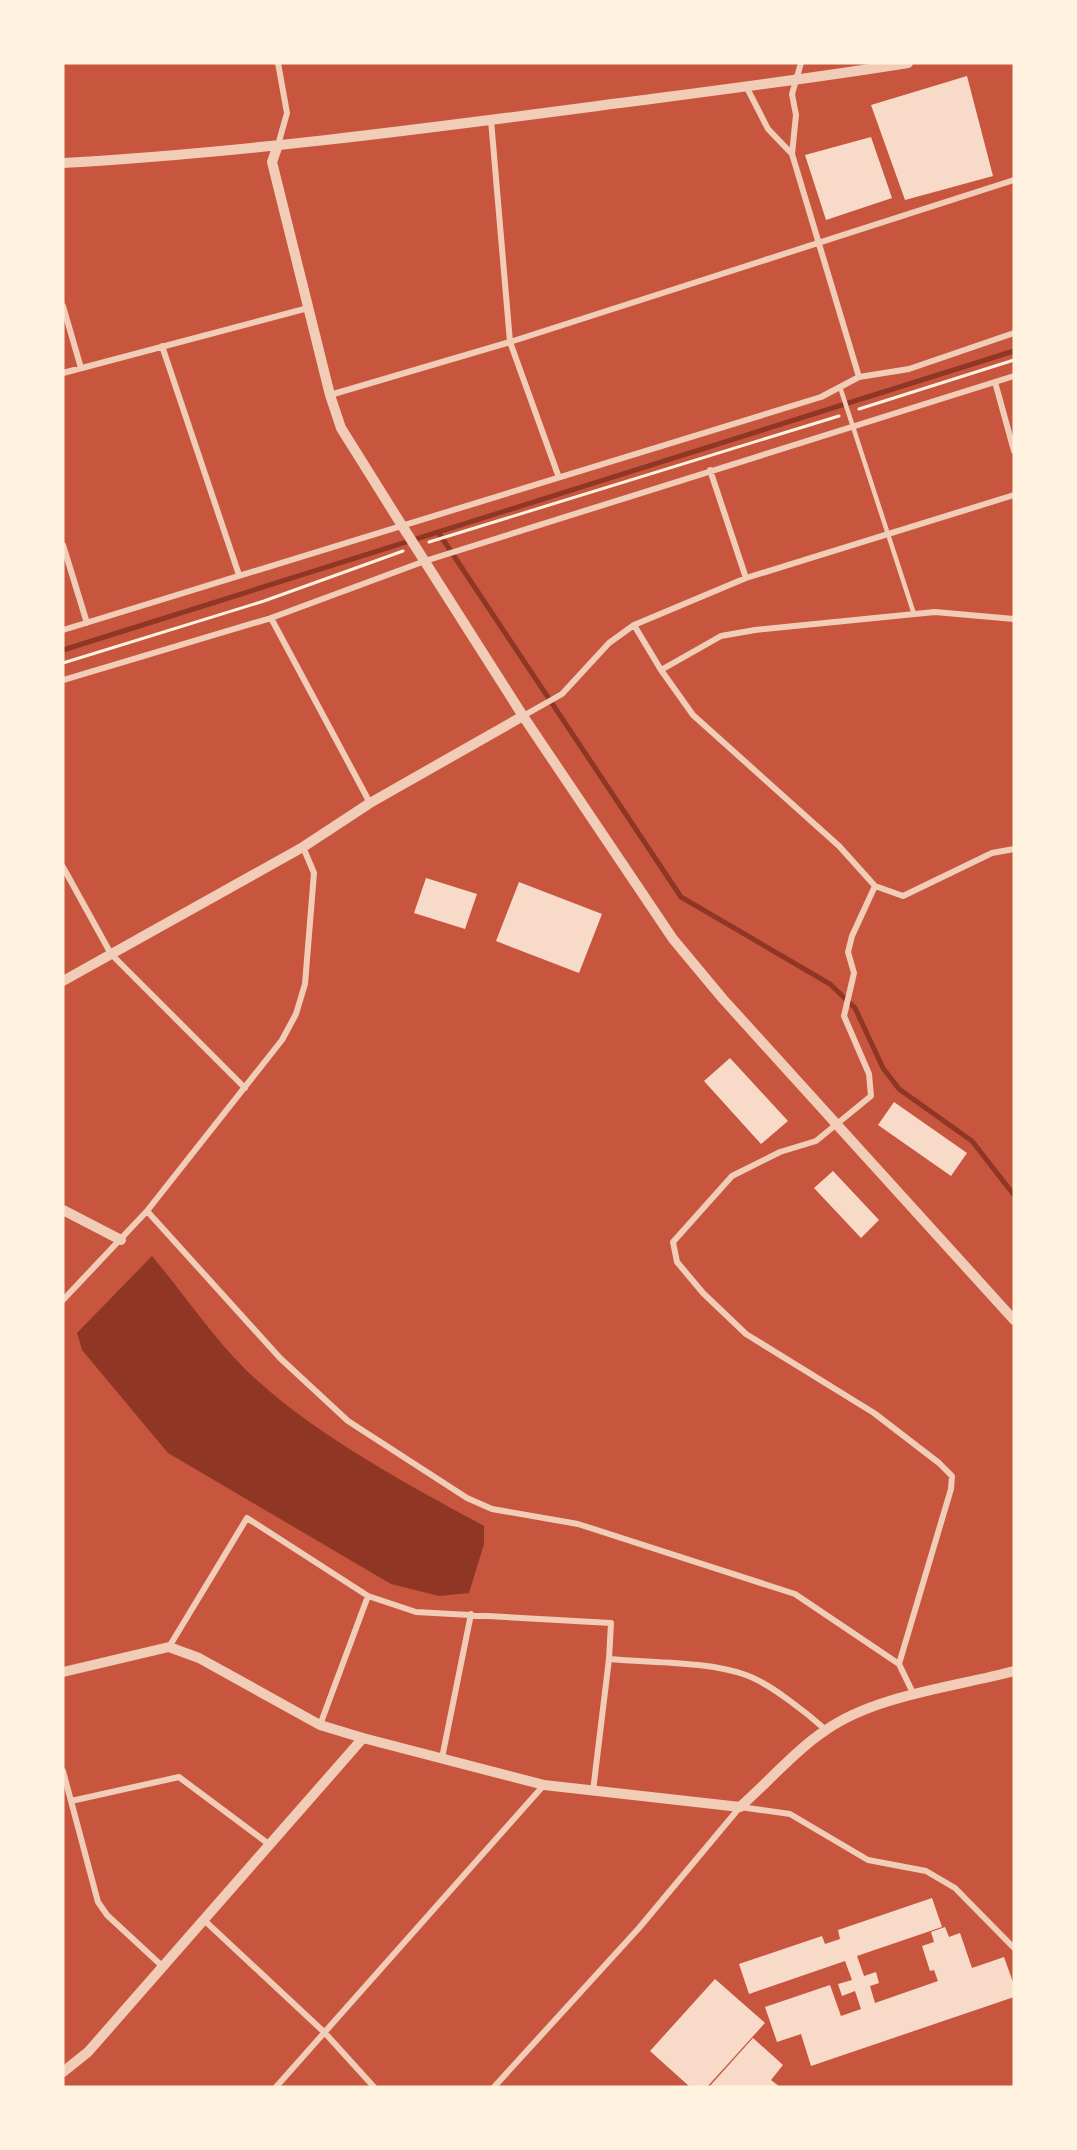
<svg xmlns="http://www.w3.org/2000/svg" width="1077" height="2150" font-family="'Exo 2',sans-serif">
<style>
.water{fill:#8f3625}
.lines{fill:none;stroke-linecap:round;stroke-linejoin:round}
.stream{stroke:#8f3625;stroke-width:5}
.building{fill:#f7dbc8}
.path{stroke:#fff3e0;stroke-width:3}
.service{stroke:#f1ccb7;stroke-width:4.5}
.minor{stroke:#f1ccb7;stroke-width:6}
.tertiary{stroke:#f1ccb7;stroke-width:10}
</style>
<rect width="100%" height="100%" fill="#c8553d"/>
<path class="water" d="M152,1256C183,1293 211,1335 245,1369C308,1431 406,1484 484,1526V1544L469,1593L439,1596L391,1584L168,1453L82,1350L77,1333Z"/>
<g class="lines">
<path class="stream" d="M440,535L681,897L830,984L855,1008L883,1068L899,1089L972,1141L1014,1195
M63,650L1014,351"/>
</g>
<path class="building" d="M967,76L993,176L905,200L871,105Z
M871,137L892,198L826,220L805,155Z
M426,878L477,894L465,929L414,913Z
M519,882L602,914L579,973L496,941Z
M730,1058L788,1121L761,1144L704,1081Z
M894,1102L967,1153L951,1176L878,1125Z
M833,1171L879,1220L861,1238L814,1188Z
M932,1898L942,1927L857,1956L864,1976L876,1972L879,1983L870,1986L875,2003L938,1981L934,1970L930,1971L922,1946L934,1942L931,1932L945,1927L949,1937L960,1933L972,1968L1004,1957L1014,1985V1997L811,2066L801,2034L777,2042L765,2007L830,1985L841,2016L861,2009L855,1991L842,1996L838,1984L852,1980L845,1961L749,1994L739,1964L822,1936L825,1944L840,1939L838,1930Z
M715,1979L765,2023L707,2087H690L650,2051Z
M753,2038L783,2065L771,2080L780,2087H709Z"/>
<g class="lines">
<path class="path" d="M859,409L1014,360
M429,542L839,416
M63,663L264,601L403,551"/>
<path class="service" d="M840,387L914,614"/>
<path class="minor" d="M801,63L792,94L796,115L792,154L859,377
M746,86L768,129L792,154
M491,120L510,342L558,475
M278,145L287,113L278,63
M63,306L81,368
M162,346L239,575
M63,373L308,308
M995,382L1014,451
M330,395L510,342L1014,180
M710,470L746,578
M63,545L87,623
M271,618L370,803
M634,625L661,670L693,715L839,846L875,886L903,896L992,853L1014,849
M63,630L821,397L859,377L909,369L1014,333
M661,670L721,636L755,630L935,612L1014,619
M63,680L271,618L425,561L1014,376
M523,716L562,694L609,643L634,625L746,578L1014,495
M63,867L111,954L245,1088
M875,886L852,936L848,952L854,973L844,1016L869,1074L871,1096L816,1141L780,1152L732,1176L673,1242L677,1262L703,1293L746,1334L874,1413L939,1463L952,1476L951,1489L899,1664
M147,1211L280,1358L348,1421L467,1498L492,1509L578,1524L795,1594L899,1664L913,1693
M63,1300L147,1211L282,1040L296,1014L305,984L314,873L303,847
M169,1647L247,1518L368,1596L416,1612L611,1623L609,1659C652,1663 706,1661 746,1675C769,1683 807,1713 826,1730
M320,1725L368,1596
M442,1758L471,1614
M63,1771L98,1902L107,1915L161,1965
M593,1791L609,1659
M71,1801L179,1777L270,1845
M204,1920L325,2033L374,2087
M276,2087L544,1785
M494,2087L639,1928L740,1807L790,1814L868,1860L926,1871L955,1888L1014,1948"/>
<path class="tertiary" d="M278,145L272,162L330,395L341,428L401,524L523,716L673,939L723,999L1014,1320
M63,163C239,153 415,130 590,107C696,93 803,80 908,63
M63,981L303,847L370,803L523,716
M63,1210L121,1240
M63,1672L169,1647L199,1658L320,1725L363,1738L544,1785L740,1807C766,1784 798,1748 826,1730C876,1695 955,1687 1014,1671
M63,2072L88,2052L363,1738"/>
</g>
<rect width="1077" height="2150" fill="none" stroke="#fff3e0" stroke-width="129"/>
</svg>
